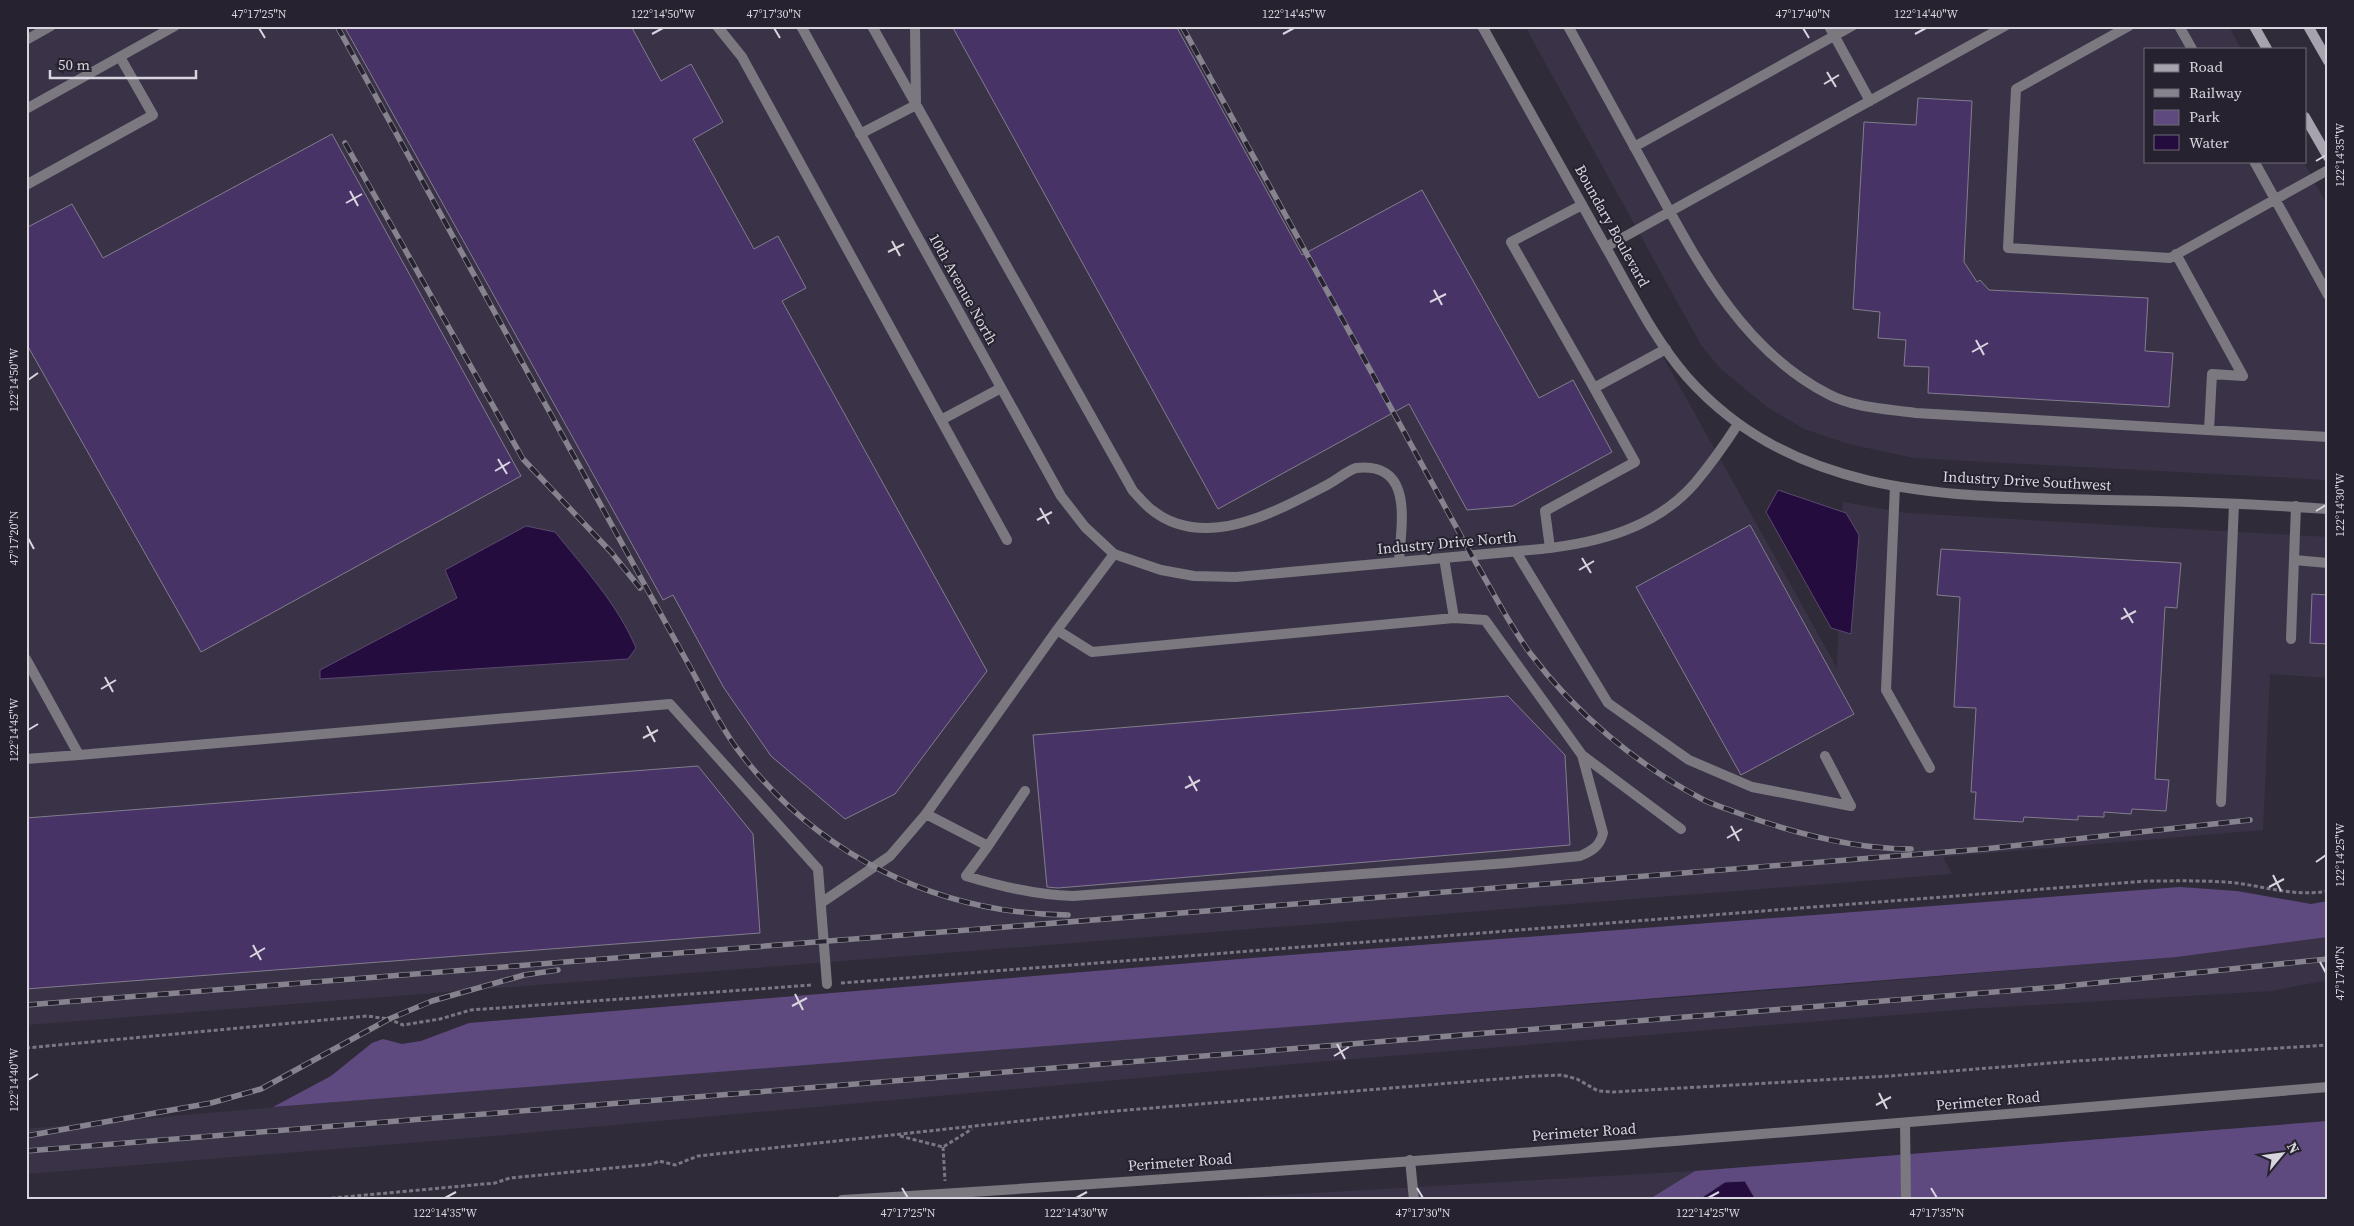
<svg xmlns="http://www.w3.org/2000/svg" width="2354" height="1226" font-family="'Source Serif 4',serif">
<style>
.built{fill:#3a3347}
.green{fill:#5e4a7f}
.water{fill:#240d3e;stroke:#5a496e}
.building{fill:#483367;stroke:#827d8d}
.lines{fill:none;stroke-linecap:round;stroke-linejoin:round}
.path{stroke:#7a7682;stroke-width:3;stroke-dasharray:4 2.5;stroke-linecap:butt}
.service{stroke:#7b7880;stroke-width:10}
.minor{stroke:#7b7880;stroke-width:10}
.tertiary{stroke:#7b7880;stroke-width:10}
.secondary{stroke:#a6a2ae;stroke-width:10}
.rail-casing{stroke:#87838e;stroke-width:5.5}
.rail{stroke:#26222f;stroke-width:4;stroke-dasharray:11;stroke-linecap:butt}
.ticks{fill:none;stroke:#d8d5de;stroke-width:2}
.labels{text-anchor:middle;stroke-width:4;stroke-linejoin:round;paint-order:stroke}
.street-label{font-size:15px;fill:#d8d5de;stroke:#26222f}
.neatline{fill:none;stroke:#d8d5de;stroke-width:2}
.ticks-label{font-size:12px;text-anchor:middle;fill:#d8d5de}
</style>
<rect width="100%" height="100%" fill="#302b39"/>
<path class="built" d="M26,26H1478L1837,668L1843,502L1907,513L2328,537V678L2270,674L2263,830L1943,857L1952,874L26,1025Z
M1525,26H2229L2241,49H2145V161H2303L2328,206V480L1914,458L1849,444L1804,429L1767,407L1750,393L1720,368L1701,345Z
M2328,937V980L2271,991L1968,1009L1316,1062L470,1138L26,1174V1129L584,1080L1725,994L2177,957Z
M2328,1121V1200H1190L1695,1171Z"/>
<path class="green" d="M2180,887L2237,891L2311,904L2328,901V937L2177,957L273,1107L331,1076L372,1043L383,1039L402,1044L421,1041L469,1023L1252,958Z
M2328,1121V1200H1648L1695,1171Z"/>
<path class="water" d="M1778,490L1846,513L1859,535L1851,634L1831,628L1766,512Z
M526,526L555,532C584,568 618,605 636,648L628,659L320,679V670L457,598L445,570Z
M1745,1181L1756,1200H1698L1725,1182Z"/>
<path class="building" d="M344,26H631L661,81L691,64L723,122L693,139L754,249L778,236L806,288L782,301L987,671L895,794L845,819L771,756L724,688L673,595L663,600Z
M952,26H1176L1302,255L1422,190L1539,398L1573,380L1612,452L1513,506L1467,510L1409,404L1218,509Z
M1918,98L1972,101L1964,262L1977,282L1980,280L1989,290L2148,298L2145,351L2173,353L2169,407L1928,393L1929,367L1904,366L1906,340L1878,338L1880,312L1853,309L1864,122L1916,125Z
M332,134L521,476L201,652L26,343V228L72,204L103,258Z
M1750,525L1854,714L1741,775L1636,587Z
M1941,549L2181,563L2177,608L2165,607L2155,779L2169,780L2166,811L2132,809L2131,814L2104,812V817L2078,816V820L2024,817L2023,822L1974,819L1976,792H1971L1976,708L1954,707L1960,597L1937,595Z
M2312,594L2328,595V644L2310,643Z
M1508,696L1565,755L1570,845L1058,888L1047,887L1033,735Z
M698,766L753,834L760,933L26,989V818Z"/>
<g class="lines">
<path class="path" d="M841,983L2147,881C2177,881 2206,880 2236,883C2267,887 2296,897 2328,891
M26,1048L367,1016L389,1019L403,1025L440,1019L471,1010L812,985
M900,1136L943,1147L972,1129
M943,1147L945,1181
M312,1200L495,1183L510,1178L653,1164L659,1161L675,1165L698,1156L1104,1112L1535,1076L1562,1075L1577,1079L1598,1091L1614,1092L1890,1076L2076,1061L2328,1045"/>
<path class="service" d="M717,26L742,57L941,420
M872,26L1133,491C1139,497 1145,505 1152,510C1205,552 1277,511 1327,485C1337,480 1345,472 1356,468C1415,462 1401,524 1399,562
M1568,26C1596,77 1624,128 1652,179C1697,261 1741,349 1828,394C1854,408 1888,409 1916,413L2328,437
M1829,26L1870,101
M2129,26L2016,89L2008,248L2170,258L2328,170
M2179,26L2192,49
M26,40L51,26
M860,134L916,105L915,26
M1634,147L1852,26
M2254,161L2328,295
M26,185L153,115L120,57
M1582,205L1511,242L1594,388
M1606,247L2005,26
M2176,254L2243,376
M1001,388L941,420L1007,540
M2209,430L2212,374L2243,376
M1895,486L1886,690L1930,768
M1550,548L1545,511L1635,462L1594,388L1666,349
M1516,552L1608,703L1689,760L1752,787L1851,806L1825,756
M2294,560L2328,563
M1454,618L1485,620L1582,755L1681,829
M1057,630L1092,652L1454,618L1444,558
M2291,639L2296,506
M26,659L79,755L26,759
M79,755L670,704L818,869L827,984
M2221,802L2234,504
M926,814L988,846L1025,791
M988,846L966,876C1002,887 1036,895 1073,896L1508,863L1580,856C1592,851 1600,846 1603,833L1582,755
M821,903L890,856L926,814L1057,630L1114,554
M1905,1123L1906,1200
M1410,1160L1414,1200"/>
<path class="minor" d="M801,26L1061,496L1085,527L1114,554L1161,570L1194,576L1236,577L1541,549C1598,543 1656,528 1695,483C1711,464 1725,444 1738,424
M26,109L175,26
M842,1200C1338,1170 1833,1129 2328,1087"/>
<path class="tertiary" d="M1482,26C1523,99 1563,171 1604,244C1630,289 1653,338 1687,377C1796,500 1955,496 2105,500C2180,501 2254,504 2328,509"/>
<path class="secondary" d="M2254,26L2267,49
M2308,26L2328,61
M2305,117L2328,157"/>
<defs>
<path id="rail" d="M337,26L685,658C702,688 717,722 738,750C817,855 937,914 1068,915
M1182,26L1472,556C1491,588 1508,623 1530,653C1575,713 1636,764 1702,799C1713,805 1726,808 1738,813C1793,833 1852,849 1911,849
M345,143L523,459L611,552L640,588
M26,1005L1984,849L2250,820
M26,1136L211,1103L261,1089L389,1019L432,1001L524,975L558,970
M26,1151L2057,987L2328,959"/>
</defs>
<use href="#rail" class="rail-casing"/>
<use href="#rail" class="rail"/>
</g>
<path class="ticks" d="M259,28L265,38M774,28L780,38M1803,28L1809,38M652,34L663,28M1283,34L1294,28M1915,34L1926,28M1827,72L1836,87M1824,84L1839,75M2316,161L2326,155M350,191L358,206M346,203L362,194M892,241L900,256M888,252L904,244M1434,290L1442,305M1430,302L1446,294M1976,340L1984,355M1972,352L1988,343M28,380L38,373M498,459L507,474M495,471L510,462M1040,508L1049,524M2316,511L2326,505M1037,520L1052,512M28,538L34,549M1582,558L1591,573M1579,570L1594,561M2124,608L2133,623M2121,619L2136,611M105,677L113,692M101,689L116,680M647,726L655,742M28,730L38,724M643,738L658,730M1189,776L1197,791M1185,788L1200,780M1731,826L1739,841M1727,838L1742,829M2316,862L2326,855M2273,875L2281,891M2269,887L2284,879M253,945L261,960M250,957L265,948M2320,962L2326,973M795,994L803,1010M792,1006L807,998M1337,1044L1345,1059M1334,1056L1349,1047M28,1080L38,1074M1879,1093L1887,1109M1876,1105L1891,1097M902,1188L908,1198M1417,1188L1423,1198M1931,1188L1937,1198M445,1198L456,1192M1076,1198L1087,1192M1708,1198L1719,1192"/>
<g class="labels">
<g class="street-label">
<text transform="translate(1612 226) rotate(61)" y="5">Boundary Boulevard</text>
<text transform="translate(963 289) rotate(61)" y="5">10th Avenue North</text>
<text transform="translate(2027 481) rotate(3)" y="5">Industry Drive Southwest</text>
<text transform="translate(1447 543) rotate(-5)" y="5">Industry Drive North</text>
<text transform="translate(1988 1101) rotate(-5)" y="5">Perimeter Road</text>
<text transform="translate(1584 1132) rotate(-4)" y="5">Perimeter Road</text>
<text transform="translate(1180 1162) rotate(-4)" y="5">Perimeter Road</text>
</g>
</g>
<rect width="2354" height="1226" fill="none" stroke="#26222f" stroke-width="55"/>
<rect x="2144" y="48" width="162" height="115" fill="#26222f" stroke="#6d6a75"/>
<rect x="2154" y="64" width="25" height="8" fill="#a6a2ae" stroke="#6d6a75"/>
<text x="2189" y="72" font-size="15" fill="#d8d5de">Road</text>
<rect x="2154" y="89" width="25" height="8" fill="#87838e" stroke="#6d6a75"/>
<text x="2189" y="98" font-size="15" fill="#d8d5de">Railway</text>
<rect x="2154" y="110" width="25" height="15" fill="#5e4a7f" stroke="#6d6a75"/>
<text x="2189" y="122" font-size="15" fill="#d8d5de">Park</text>
<rect x="2154" y="135" width="25" height="15" fill="#240d3e" stroke="#6d6a75"/>
<text x="2189" y="148" font-size="15" fill="#d8d5de">Water</text>
<g transform="translate(2282 1154) rotate(61)" stroke="#26222f" stroke-width="4" paint-order="stroke">
<path d="M0-4L9 19L0 12L-9 19Z" fill="#d8d5de"/>
<text y="-8" font-size="14" font-weight="bold" text-anchor="middle" fill="#d8d5de">N</text>
</g>
<path d="M50 70v8h146v-8" fill="none" stroke="#d8d5de" stroke-width="2.5"/>
<text x="58" y="70" font-size="15" fill="#d8d5de" stroke="#26222f" stroke-width="4" paint-order="stroke">50 m</text>
<rect x="28" y="28" width="2298" height="1170" class="neatline"/>
<g class="ticks-label">
<text x="259" y="18">47°17'25"N</text>
<text x="663" y="18">122°14'50"W</text>
<text x="774" y="18">47°17'30"N</text>
<text x="1294" y="18">122°14'45"W</text>
<text x="1803" y="18">47°17'40"N</text>
<text x="1926" y="18">122°14'40"W</text>
<text transform="translate(2340 155) rotate(-90)" y="4">122°14'35"W</text>
<text transform="translate(14 380) rotate(-90)" y="4">122°14'50"W</text>
<text transform="translate(2340 505) rotate(-90)" y="4">122°14'30"W</text>
<text transform="translate(14 538) rotate(-90)" y="4">47°17'20"N</text>
<text transform="translate(14 730) rotate(-90)" y="4">122°14'45"W</text>
<text transform="translate(2340 855) rotate(-90)" y="4">122°14'25"W</text>
<text transform="translate(2340 973) rotate(-90)" y="4">47°17'40"N</text>
<text transform="translate(14 1080) rotate(-90)" y="4">122°14'40"W</text>
<text x="445" y="1217">122°14'35"W</text>
<text x="908" y="1217">47°17'25"N</text>
<text x="1076" y="1217">122°14'30"W</text>
<text x="1423" y="1217">47°17'30"N</text>
<text x="1708" y="1217">122°14'25"W</text>
<text x="1937" y="1217">47°17'35"N</text>
</g>
</svg>
